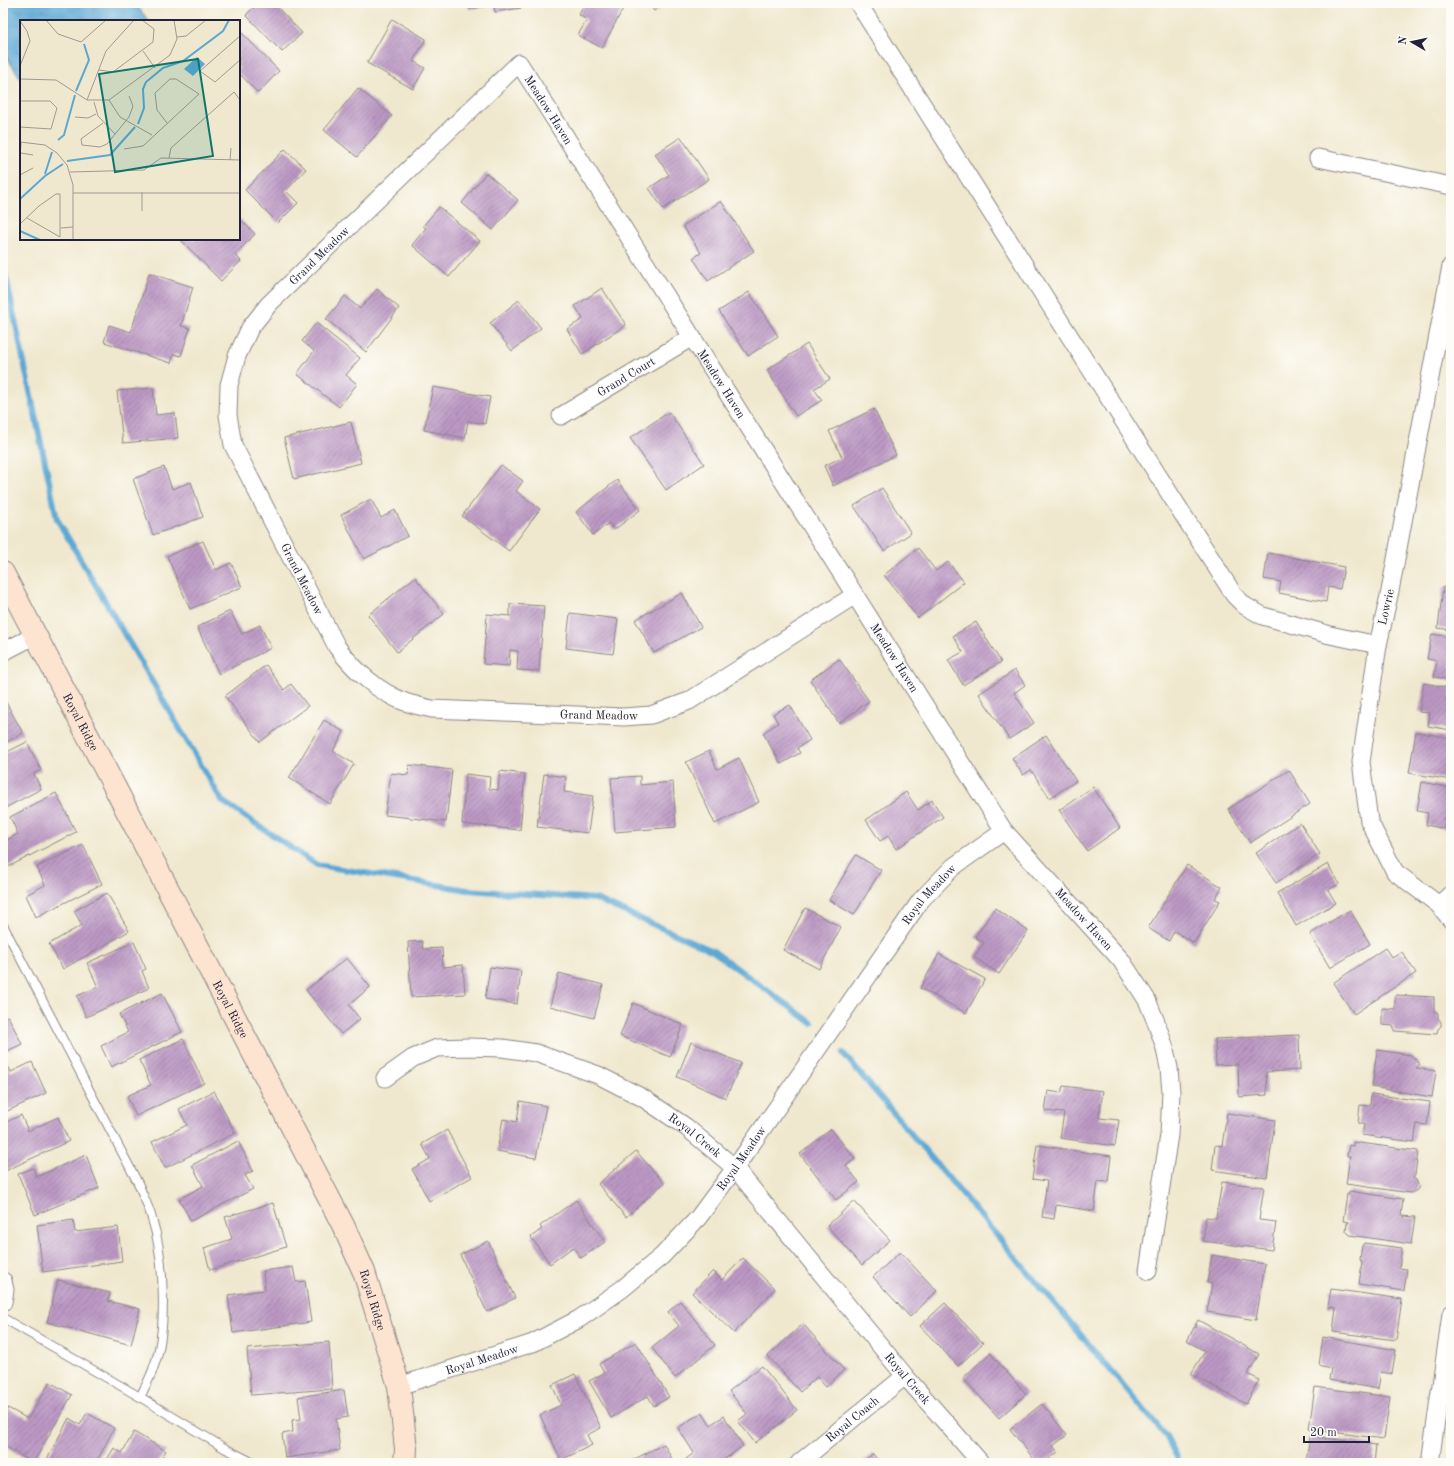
<svg xmlns="http://www.w3.org/2000/svg" width="1454" height="1466" font-family="'Old Standard TT',serif">
<style>
.water{fill:url(#water-ripples);stroke:#3e6588}
.lines{fill:none;stroke-linecap:round;stroke-linejoin:round}
.stream{stroke:#5ba8d4;stroke-width:6}
.building{fill:url(#building-hatch)}
.lane-casing{stroke:#898584;stroke-width:10}
.street-casing{stroke:#898584;stroke-width:19}
.secondary-casing{stroke:#898584;stroke-width:24}
.lane{stroke:#fff;stroke-width:8}
.street{stroke:#fff;stroke-width:17}
.secondary{stroke:#fde4d1;stroke-width:22}
.labels{text-anchor:middle;stroke-width:4;stroke-linejoin:round;paint-order:stroke}
.street-label{font-size:12px;fill:#22223b;stroke:#fdfcf7}
.inset-river{fill:none;stroke:#5ba8d4;stroke-width:2}
.inset-road{fill:none;stroke:#9e9993;stroke-width:1}
.view{fill:#0f766e;fill-opacity:0.15;stroke:#0f766e;stroke-width:2}
.inset-edge{fill:none;stroke:#22223b;stroke-width:2}
</style>
<defs>
<pattern id="water-ripples" width="26" height="14" patternUnits="userSpaceOnUse"><rect width="26" height="14" fill="#5ba8d4"/><path d="M2 4q2-2 4 0t4 0M15 11q2-2 4 0t4 0" fill="none" stroke="#4b88ad"/></pattern>
<pattern id="building-hatch" width="6" height="6" patternUnits="userSpaceOnUse"><rect width="6" height="6" fill="#bc99c4"/><path d="M-1 1l2-2M0 6l6-6M5 7l2-2" fill="none" stroke="#987ca0"/></pattern>
</defs>
<rect width="100%" height="100%" fill="#fdfcf7"/>
<filter id="ink" filterUnits="userSpaceOnUse"><feTurbulence type="fractalNoise" baseFrequency=".025" numOctaves="2"/><feDisplacementMap in="SourceGraphic" scale="8" xChannelSelector="R" yChannelSelector="G"/><feConvolveMatrix kernelMatrix="1 2 1 2 8 2 1 2 1" color-interpolation-filters="sRGB"/></filter>
<filter id="wash" filterUnits="userSpaceOnUse"><feTurbulence type="fractalNoise" baseFrequency=".012" numOctaves="4" result="noise"/><feDisplacementMap in="SourceGraphic" scale="16" xChannelSelector="R" yChannelSelector="G"/><feGaussianBlur stdDeviation="0.9" result="paint"/><feColorMatrix in="noise" values="0 0 0 0 0 0 0 0 0 0 0 0 0 0 0 0 0 1.4 0 .05"/><feComposite in="paint" operator="in"/></filter>
<g filter="url(#wash)">
<rect width="100%" height="100%" fill="#f0e8ce"/>
<path class="water" d="M3,3H135L149,21H21V79L3,52Z"/>
<g class="lines">
<path class="stream" d="M3,263L57,519L222,801L317,865L468,890L596,899L713,951L812,1023
M843,1053L1166,1436L1180,1463"/>
</g>
<g id="blocks">
<path class="building" d="M258,3H273L302,33L282,52L246,15Z
M469,3H520L521,8L495,12L494,5L469,9Z
M585,3H626L602,48L578,35L587,20L579,15Z
M649,3H667L654,11Z
M392,19L426,39L413,61L425,68L413,89L367,63Z
M239,30L279,71L258,93L239,73Z
M358,88L392,116L357,157L324,130Z
M681,137L709,179L663,209L649,188L669,175L655,154Z
M285,149L306,169L286,191L298,203L278,223L245,190Z
M486,173L518,200L493,230L462,203Z
M721,201L754,251L708,281L693,258L701,253L683,226Z
M439,207L480,241L449,277L412,245L426,228L423,226Z
M239,218L255,234L235,255L241,261L221,281L180,239H239Z
M149,273L193,287L181,326L190,328L181,356L174,354L171,363L104,342L109,325L131,332Z
M602,288L626,325L582,354L567,329L583,319L575,306Z
M377,289L399,308L366,352L326,319L345,296L360,309Z
M749,292L778,336L748,356L719,311Z
M519,300L541,328L512,351L490,323Z
M316,323L360,358L346,375L357,384L339,407L297,374L314,351L302,341Z
M807,344L830,379L814,389L822,400L796,416L767,370Z
M433,387L490,397L485,424L468,421L465,438L424,430Z
M153,388L156,415L175,413L178,438L123,443L117,391Z
M874,409L896,455L833,486L824,466L842,457L829,431Z
M669,412L704,464L666,490L630,438Z
M351,422L361,463L294,479L284,438Z
M501,465L523,481L516,491L540,509L509,551L462,516Z
M164,467L172,489L191,482L203,517L153,535L133,479Z
M617,480L640,510L614,530L609,523L593,535L576,512Z
M882,488L911,533L884,551L854,506Z
M371,499L381,518L395,510L408,536L364,559L341,515Z
M203,541L216,570L231,563L242,587L190,609L167,556Z
M918,548L936,571L948,562L964,582L918,618L884,575Z
M1268,553L1344,567L1340,589L1328,587L1326,602L1279,593L1281,582L1264,579Z
M415,577L444,614L397,652L368,615Z
M1443,587L1451,588V630L1438,628Z
M682,593L701,627L654,653L635,620Z
M510,604L544,606L539,671L517,670L518,651L510,650L509,666L483,664L487,614L510,616Z
M230,611L242,634L260,625L271,648L219,674L197,627Z
M570,613L618,619L613,654L566,648Z
M976,622L1001,662L963,685L948,660L963,652L953,636Z
M1432,634L1451,637V680L1434,677L1437,661L1427,659Z
M839,659L869,701L839,723L810,680Z
M266,665L284,690L291,684L308,706L260,742L225,696Z
M1015,670L1025,685L1014,693L1034,723L1009,739L979,694Z
M1424,683L1451,688V730L1428,726L1430,713L1419,712Z
M3,697L23,733L3,744Z
M790,705L810,740L797,748L800,753L781,764L763,733L778,723L773,714Z
M324,720L344,732L333,751L354,764L330,804L289,778Z
M1416,732L1451,738V780L1409,773Z
M1046,735L1076,781L1050,798L1031,770L1023,775L1012,758Z
M27,742L41,770L34,774L41,789L3,809V754Z
M709,751L717,769L739,758L759,802L715,824L686,762Z
M409,765L452,770L446,822L385,815L391,773L408,775Z
M1289,770L1310,804L1250,843L1228,809Z
M500,771L525,774L520,830L462,824L466,774L490,777L489,789L498,790Z
M544,774L566,777L564,792L593,796L588,833L537,827Z
M640,776V785L673,782L676,827L615,832L611,778Z
M1422,782L1451,788V830L1426,825L1428,813L1417,811Z
M1093,787L1120,828L1087,851L1059,810Z
M906,792L918,810L932,800L943,817L896,849L888,836L880,841L866,820Z
M56,793L76,832L8,867L3,856V842L18,834L10,817Z
M1300,823L1320,854L1276,883L1256,853Z
M83,845L102,884L36,917L26,895L45,885L37,867Z
M856,855L881,870L854,915L829,900Z
M1328,864L1339,884L1328,890L1336,903L1296,926L1277,893Z
M1187,865L1222,887L1215,899L1220,901L1194,943L1174,931L1169,941L1148,928Z
M107,893L129,931L63,969L49,944L82,925L74,911Z
M805,908L841,927L819,969L783,950Z
M995,908L1028,931L999,974L974,957L984,943L975,937Z
M1350,910L1370,944L1330,968L1310,934Z
M422,941L423,949L442,948L443,967L463,965L465,994L411,997L408,942Z
M134,942L146,969L142,971L149,988L86,1017L77,996L98,987L87,963Z
M1385,948L1392,958L1402,952L1416,973L1354,1014L1333,983Z
M939,954L985,979L966,1013L920,988Z
M347,958L370,987L349,1005L360,1019L341,1034L306,990Z
M490,967L521,971L517,1004L485,999Z
M559,973L603,985L594,1018L550,1006Z
M162,993L182,1032L111,1067L101,1046L128,1032L119,1014Z
M1395,995L1434,997V1011L1438,1013V1018L1441,1022V1026L1438,1029L1437,1034L1394,1031V1026L1382,1025V1008L1395,1009Z
M633,1003L683,1025L670,1057L620,1036Z
M8,1016L22,1044L3,1053V1019Z
M1299,1035L1300,1070L1266,1072L1267,1095L1239,1097L1238,1064L1216,1065L1215,1039Z
M183,1039L204,1083L136,1116L127,1096L151,1085L139,1060Z
M691,1042L741,1063L726,1098L677,1077Z
M1377,1050L1411,1055L1420,1064L1416,1068L1436,1071L1432,1097L1372,1087Z
M6,1061L11,1072L32,1062L46,1093L3,1113V1063Z
M1063,1086L1103,1091L1099,1118L1119,1120L1115,1146L1060,1138L1064,1113L1045,1111L1048,1091L1061,1093Z
M214,1091L235,1133L165,1168L152,1142L187,1125L179,1109Z
M1371,1094L1430,1102L1427,1125L1417,1124L1414,1142L1362,1135L1364,1124H1358L1360,1105L1370,1106Z
M520,1101L546,1106L536,1158L497,1151L503,1119L517,1122Z
M1227,1113L1275,1120L1267,1178L1212,1170L1215,1145L1222,1146Z
M21,1115L28,1131L58,1117L69,1141L3,1172V1124Z
M831,1129L855,1159L846,1166L859,1182L836,1200L800,1154Z
M447,1130L472,1177L429,1201L412,1169L430,1159L422,1144Z
M238,1141L253,1171L245,1175L253,1189L191,1221L179,1199L203,1186L192,1165Z
M1353,1142L1418,1151L1415,1175L1413,1178L1416,1180L1419,1187L1417,1190L1411,1193L1346,1184L1350,1156H1347L1349,1145L1353,1146Z
M1037,1145L1111,1156L1108,1182L1098,1181L1094,1211L1056,1205L1054,1219L1042,1217L1047,1181L1032,1179Z
M636,1151L664,1183L626,1217L598,1184Z
M86,1155L99,1188L35,1215L18,1174L33,1168L36,1177Z
M1222,1182L1264,1187L1259,1220L1276,1222L1272,1250L1203,1241L1206,1217L1216,1218Z
M1349,1191L1403,1199L1401,1216L1415,1217L1411,1244L1350,1235L1346,1231L1347,1223H1349V1222L1343,1221L1347,1194L1349,1195Z
M576,1200L605,1242L581,1258L573,1247L550,1264L531,1237L542,1229L540,1226Z
M854,1201L890,1240L862,1265L827,1226Z
M273,1203L286,1247L210,1270L204,1248L232,1239L225,1217Z
M73,1220L75,1232L118,1227L122,1261L43,1272L37,1225Z
M488,1241L515,1298L487,1312L460,1255Z
M1364,1243L1402,1248L1399,1268L1407,1269L1404,1291L1359,1284L1362,1263L1360,1259L1362,1246Z
M900,1252L937,1291L910,1317L873,1277Z
M1212,1255L1265,1264L1256,1320L1207,1312L1212,1284L1207,1283Z
M743,1258L775,1289L734,1333L692,1293L713,1271L722,1280Z
M293,1267L296,1282L305,1281L311,1322L233,1333L228,1295L265,1290L263,1271Z
M58,1280L110,1293L108,1301L140,1309L131,1345L47,1322Z
M1331,1289L1402,1299L1396,1340L1333,1332L1336,1308L1328,1307Z
M680,1301L715,1345L675,1378L652,1348L679,1326L668,1312Z
M945,1303L983,1343L958,1366L920,1326Z
M1198,1320L1259,1354L1248,1374L1259,1380L1246,1404L1191,1374L1205,1351L1187,1341Z
M803,1324L844,1370L826,1387L817,1377L800,1392L768,1356Z
M1323,1337L1396,1350L1392,1374L1381,1372L1378,1389L1329,1380L1331,1368L1319,1365Z
M329,1342L332,1389L251,1395L247,1349Z
M636,1342L669,1397L654,1406L648,1396L611,1418L589,1381L604,1373L599,1364Z
M990,1353L1026,1394L999,1418L963,1378Z
M762,1366L797,1410L755,1443L738,1421L747,1414L729,1391Z
M575,1374L601,1428L587,1435L592,1445L561,1460L540,1415L561,1405L552,1385Z
M50,1382L72,1395L33,1463L3,1445V1417L8,1408L28,1419Z
M1315,1387L1390,1397L1384,1439L1309,1429Z
M344,1390L348,1417L336,1419L340,1450L285,1458L282,1434L293,1432L292,1420L301,1419L298,1397Z
M1042,1404L1067,1435L1053,1446L1058,1452L1044,1463H1037L1010,1429Z
M702,1412L710,1425L724,1416L743,1446L719,1463H689L686,1459L694,1453L678,1428Z
M87,1413L114,1428L96,1463H45L69,1418L80,1425Z
M134,1432L166,1451L158,1463H105L114,1448L122,1453Z
M1310,1436L1376,1445L1374,1463H1306Z
M664,1444L674,1463H627Z
M873,1454L880,1463H861Z"/>
</g>
</g>
<g filter="url(#ink)">
<use href="#blocks" fill-opacity="0" stroke="#898584" stroke-width="1"/>
<g class="lines">
<defs>
<path id="lane" d="M3,925L139,1185C143,1196 149,1207 152,1219C164,1256 168,1330 154,1366C151,1377 145,1387 140,1397
M3,1318L140,1397L226,1449L254,1463"/>
<g id="street">
<path d="M858,3L1234,595L1245,606L1263,616L1330,635L1378,645"/>
<path d="M1318,158L1451,186"/>
<path d="M1451,266L1390,591L1378,645L1361,762L1369,821L1395,872L1439,905L1451,920"/>
<path id="s1" d="M561,416L692,337"/>
<path id="s2" d="M855,595L689,701L651,715L624,717L432,709C423,707 414,705 405,702C378,692 354,670 337,647L233,445L228,415L229,385L237,356L250,328L269,304L519,63L1004,831L1121,960L1147,1000L1156,1022L1164,1045L1169,1068L1171,1092L1169,1135L1148,1271"/>
<path d="M3,652L36,635"/>
<path d="M1439,905L1451,894"/>
<path id="s3" d="M385,1078L413,1058L437,1048L468,1047L502,1048L536,1053L598,1075L643,1098L686,1127L735,1168L905,1376L981,1463"/>
<path d="M3,1281L5,1290L3,1302"/>
<path id="s4" d="M399,1386L533,1343L579,1319L622,1289L662,1256L698,1218L735,1168L921,900L953,867L1004,831"/>
<path id="s5" d="M799,1463L905,1376"/>
<path d="M1430,1463L1451,1314"/>
</g>
<g id="secondary">
<path id="s6" d="M3,573L343,1225L364,1272L399,1386L406,1449L405,1463"/>
</g>
</defs>
<use href="#lane" class="lane-casing"/>
<use href="#street" class="street-casing"/>
<use href="#secondary" class="secondary-casing"/>
<use href="#lane" class="lane"/>
<use href="#street" class="street"/>
<use href="#secondary" class="secondary"/>
</g>
</g>
<g class="labels">
<g class="street-label">
<text dy="4" stroke="none"><textPath href="#s2" startOffset="1355">Meadow Haven</textPath></text>
<text dy="4" stroke="none"><textPath href="#s2" startOffset="1022">Grand Meadow</textPath></text>
<text dy="4" stroke="none"><textPath href="#s1" startOffset="76">Grand Court</textPath></text>
<text dy="4" stroke="none"><textPath href="#s2" startOffset="1679">Meadow Haven</textPath></text>
<text transform="translate(302 579) rotate(63)" y="4">Grand Meadow</text>
<text transform="translate(1386 607) rotate(-77)" y="4">Lowrie</text>
<text dy="4" stroke="none"><textPath href="#s2" startOffset="2003">Meadow Haven</textPath></text>
<text transform="translate(599 715) rotate(1)" y="4">Grand Meadow</text>
<text dy="4" stroke="none"><textPath href="#s6" startOffset="168">Royal Ridge</textPath></text>
<text dy="4" stroke="none"><textPath href="#s4" startOffset="747">Royal Meadow</textPath></text>
<text dy="4" stroke="none"><textPath href="#s2" startOffset="2327">Meadow Haven</textPath></text>
<text dy="4" stroke="none"><textPath href="#s6" startOffset="492">Royal Ridge</textPath></text>
<text dy="4" stroke="none"><textPath href="#s3" startOffset="340">Royal Creek</textPath></text>
<text dy="4" stroke="none"><textPath href="#s4" startOffset="423">Royal Meadow</textPath></text>
<text dy="4" stroke="none"><textPath href="#s6" startOffset="816">Royal Ridge</textPath></text>
<text dy="4" stroke="none"><textPath href="#s4" startOffset="87">Royal Meadow</textPath></text>
<text dy="4" stroke="none"><textPath href="#s3" startOffset="664">Royal Creek</textPath></text>
<text dy="4" stroke="none"><textPath href="#s5" startOffset="69">Royal Coach</textPath></text>
</g>
</g>
<g transform="translate(20 20)">
<rect width="220" height="220" fill="#f0e8ce"/>
<path d="M177,37L185,44L173,56L164,49Z" fill="#5ba8d4"/>
<path class="inset-river" d="M56,71L69,40L64,24M118,104L124,88L123,69L126,62L143,48L163,41L203,11L209,0M38,120L44,115L55,75M47,141L90,135L115,107M25,154L32,132M0,179L25,156L43,144M0,211L20,220"/>
<path class="inset-road" d="M26,0L38,14L61,22L86,0M0,1L7,11L10,21L0,46M220,16L180,51L195,62L220,40M157,17L166,16L186,0M123,31L135,48M79,50L93,52L133,22L134,9L122,0M0,59L36,60L67,80H89L150,35L157,19L154,0M67,80L86,31L114,0M89,80L100,97L132,115M0,81H30L37,88L31,109L0,107M74,82L78,96L95,114M55,97L68,98L76,94M83,103L61,119L62,125L80,127L87,124L109,97L113,86L109,76M0,122L25,125L37,133L47,145L53,165V220M104,129L123,126L179,74L156,59H150L135,73L137,90L147,103M1,133L13,135M0,137L1,123M149,138L151,128L214,72L220,80M210,140L211,128M50,152L124,150L141,138L220,140M0,155L13,148M53,173H220M122,191V172M0,204L19,186L36,174H40V217L7,198M41,208L53,207"/>
<path class="view" d="M178,39L193,136L95,152L79,54Z"/>
<rect width="220" height="220" class="inset-edge"/>
</g>
<rect width="1454" height="1466" fill="none" stroke="#fdfcf7" stroke-width="16"/>
<g transform="translate(1412 42) rotate(279)" stroke="#fdfcf7" stroke-width="3" paint-order="stroke">
<path d="M0-3L7 15L0 10L-7 15Z" fill="#22223b"/>
<text y="-6" font-size="11" font-weight="bold" text-anchor="middle" fill="#22223b">N</text>
</g>
<path d="M1304 1436v6h65v-6" fill="none" stroke="#22223b" stroke-width="2"/>
<text x="1310" y="1436" font-size="12" fill="#22223b" stroke="#fdfcf7" stroke-width="3" paint-order="stroke">20 m</text>
</svg>
